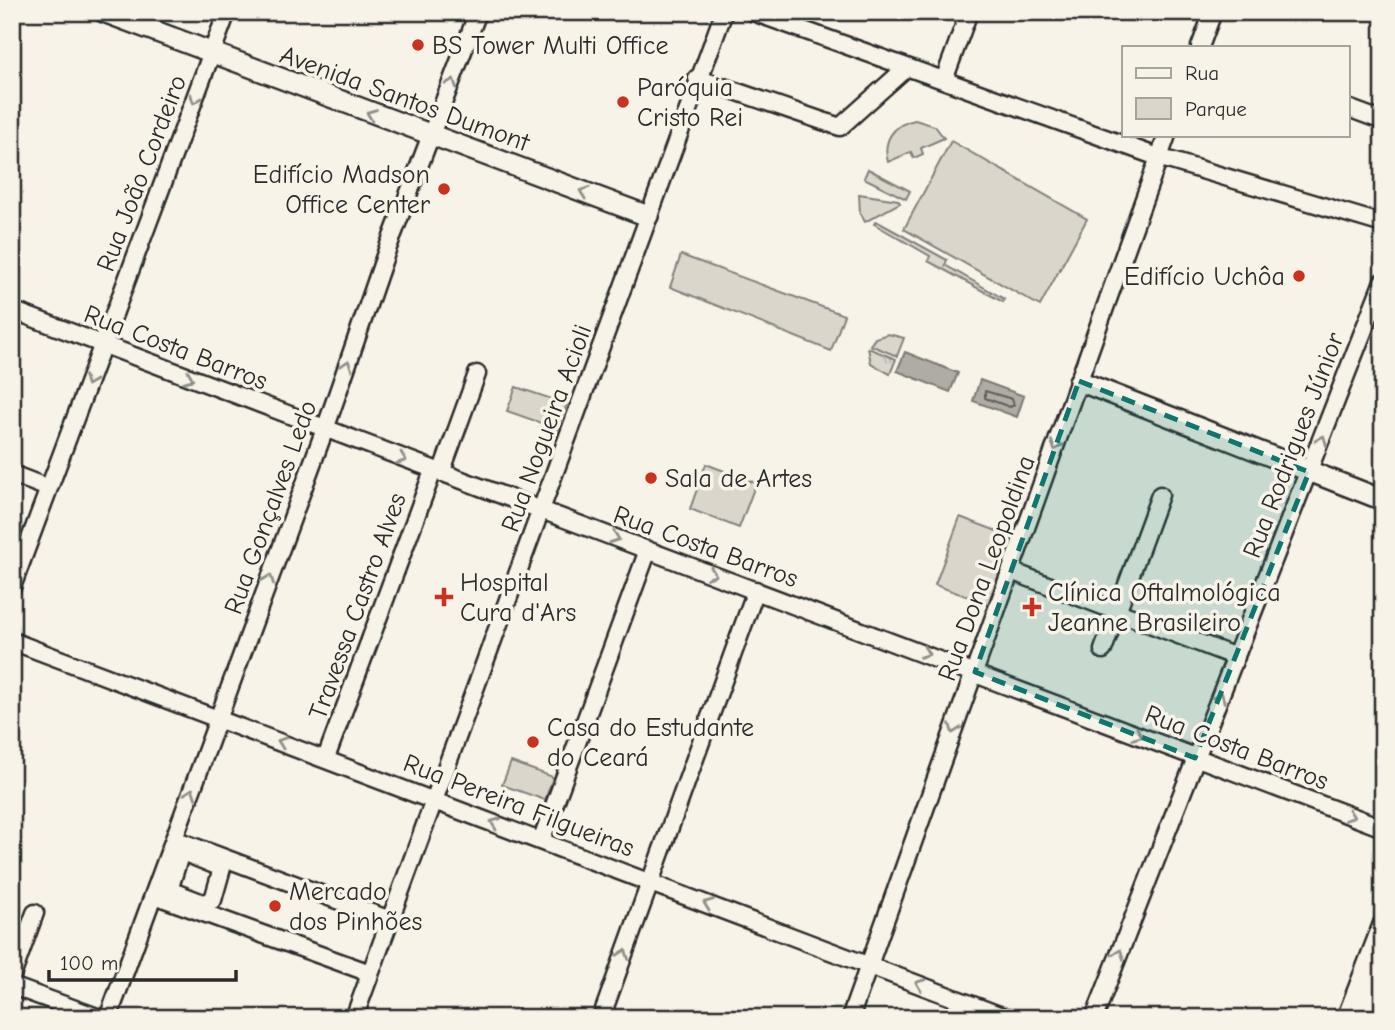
<svg xmlns="http://www.w3.org/2000/svg" width="1395" height="1030" font-family="'Comic Neue',sans-serif">
<style>
.grass{fill:url(#grass-tufts);stroke:#82807c;stroke-width:2}
.park{fill:#dad6cc;stroke:#82807c;stroke-width:2}
.water{fill:#afaca4;stroke:#7a7874;stroke-width:2}
.lines{fill:none;stroke-linecap:round;stroke-linejoin:round}
.shore{stroke:#605f5b;stroke-width:2}
.minor-casing{stroke:#2b2b2b;stroke-width:21}
.major-casing{stroke:#2b2b2b;stroke-width:24}
.minor{stroke:#f7f3e8;stroke-width:16}
.major{stroke:#f7f3e8;stroke-width:19}
.oneway{stroke:#918f8a}
.marked{fill:#0f766e;fill-opacity:0.2;stroke:#0f766e;stroke-width:5;stroke-dasharray:14 9;stroke-linejoin:round}
.poi-dot{fill:#c8321e;stroke:#f7f3e8;stroke-width:2.5}
.labels{text-anchor:middle;stroke-width:7;stroke-linejoin:round;paint-order:stroke}
.poi-label{font-size:26px;fill:#2b2b2b;stroke:#f7f3e8;text-anchor:start}
.street-label{font-size:26px;fill:#2b2b2b;stroke:#f7f3e8}
</style>
<defs>
<pattern id="grass-tufts" width="24" height="20" patternUnits="userSpaceOnUse" patternTransform="scale(1.75)"><rect width="24" height="20" fill="#dad6cc"/><path d="M3 7l-1-3M5 7V3M7 7l1-3M15 17l-1-3M17 17v-4M19 17l1-3" fill="none" stroke="#bbb8af"/></pattern>
</defs>
<rect width="100%" height="100%" fill="#f7f3e8"/>
<filter id="ink" filterUnits="userSpaceOnUse"><feTurbulence type="fractalNoise" baseFrequency=".0143" numOctaves="2"/><feDisplacementMap in="SourceGraphic" scale="14" xChannelSelector="R" yChannelSelector="G"/><feConvolveMatrix kernelMatrix="1 2 1 2 8 2 1 2 1" color-interpolation-filters="sRGB"/></filter>
<g filter="url(#ink)">
<path class="grass" d="M888,334L904,338L897,356L870,345L875,338Z
M868,348L896,359L890,374L871,363Z"/>
<path class="park" d="M915,120L935,126L944,138L921,148L923,154L914,158L911,152L888,162C882,141 893,124 915,120Z
M951,141L1087,219L1040,306L904,229Z
M868,169L910,191L906,199L864,178Z
M859,194L898,200L900,203L865,222L860,213Z
M876,221L947,260L945,265L1004,299L1003,302L928,261L930,256L874,224Z
M681,255L844,315L831,351L670,287Z
M516,387L567,404L558,429L507,411Z
M706,464L756,483L739,528L690,509Z
M960,517L1013,537L988,604L935,585Z
M511,762L553,777L545,800L502,785Z"/>
<path class="water" d="M905,352L958,373L950,392L897,371Z
M980,380L1024,396L1017,417L973,401Z"/>
<g class="lines">
<path class="shore" d="M985,391L1012,399L1014,405L1010,407L985,398Z"/>
<defs>
<path id="minor" d="M753,12L1158,157L1383,224
M1200,47L1213,12
M697,78L840,127L906,68
M944,80L969,12
M1348,108L1383,121
M12,310L1383,828
M441,473L477,374
M12,474L48,488
M1011,571L1236,657
M12,587L227,12
M12,641L1007,1018
M1103,650L1160,495
M326,758L433,471
M174,839L390,920
M541,841L648,550
M185,853L222,868L213,900L203,903L169,890L180,855Z
M154,895L370,973
M12,976L35,913
M12,986L100,1018
M108,1018L329,418L387,250L478,12
M354,1018L724,12
M601,1018L756,590
M850,1018L1167,135
M1094,1018L1383,281"/>
<path id="major" d="M104,12L648,216
M1079,381L1383,500
M1347,1018L1383,925
M1364,1018L1383,968"/>
</defs>
<use href="#minor" class="minor-casing"/>
<use href="#major" class="major-casing"/>
<use href="#minor" class="minor"/>
<use href="#major" class="major"/>
</g>
<defs><path id="oneway-chevron" d="M-2-3.5L2.5 0L-2 3.5" fill="none" stroke-width="1.6" stroke-linecap="round" stroke-linejoin="round" transform="scale(1.75)"/></defs>
<g class="oneway">
<use href="#oneway-chevron" transform="translate(452 83) rotate(-70)"/>
<use href="#oneway-chevron" transform="translate(195 99) rotate(111)"/>
<use href="#oneway-chevron" transform="translate(371 114) rotate(-159)"/>
<use href="#oneway-chevron" transform="translate(584 192) rotate(-160)"/>
<use href="#oneway-chevron" transform="translate(347 365) rotate(-71)"/>
<use href="#oneway-chevron" transform="translate(189 378) rotate(21)"/>
<use href="#oneway-chevron" transform="translate(89 381) rotate(111)"/>
<use href="#oneway-chevron" transform="translate(1322 440) rotate(-69)"/>
<use href="#oneway-chevron" transform="translate(1056 446) rotate(110)"/>
<use href="#oneway-chevron" transform="translate(402 459) rotate(21)"/>
<use href="#oneway-chevron" transform="translate(615 538) rotate(20)"/>
<use href="#oneway-chevron" transform="translate(712 574) rotate(20)"/>
<use href="#oneway-chevron" transform="translate(269 579) rotate(-70)"/>
<use href="#oneway-chevron" transform="translate(925 653) rotate(21)"/>
<use href="#oneway-chevron" transform="translate(1220 697) rotate(-68)"/>
<use href="#oneway-chevron" transform="translate(954 729) rotate(110)"/>
<use href="#oneway-chevron" transform="translate(1138 735) rotate(21)"/>
<use href="#oneway-chevron" transform="translate(282 742) rotate(-160)"/>
<use href="#oneway-chevron" transform="translate(191 793) rotate(-70)"/>
<use href="#oneway-chevron" transform="translate(1350 816) rotate(21)"/>
<use href="#oneway-chevron" transform="translate(495 823) rotate(-159)"/>
<use href="#oneway-chevron" transform="translate(708 904) rotate(-159)"/>
<use href="#oneway-chevron" transform="translate(624 954) rotate(-70)"/>
<use href="#oneway-chevron" transform="translate(1119 954) rotate(-69)"/>
<use href="#oneway-chevron" transform="translate(920 984) rotate(-159)"/>
</g>
</g>
<path class="marked" d="M1079,381L1309,472L1195,758L975,672Z"/>
<g class="poi-dot">
<circle cx="418" cy="45" r="7"/>
<circle cx="623" cy="102" r="7"/>
<circle cx="444" cy="189" r="7"/>
<circle cx="1299" cy="276" r="7"/>
<circle cx="651" cy="478" r="7"/>
<path d="M440.5 586.5h7v7h7v7h-7v7h-7v-7h-7v-7h7z"/>
<path d="M1028.5 596.5h7v7h7v7h-7v7h-7v-7h-7v-7h7z"/>
<circle cx="533" cy="742" r="7"/>
<circle cx="275" cy="906" r="7"/>
</g>
<g class="labels">
<g class="poi-label">
<text x="432" y="54">BS Tower Multi Office</text>
<text x="637" y="96">Paróquia<tspan x="637" dy="30">Cristo Rei</tspan></text>
<text x="430" y="183" text-anchor="end">Edifício Madson<tspan x="430" dy="30">Office Center</tspan></text>
<text x="1285" y="285" text-anchor="end">Edifício Uchôa</text>
<text x="665" y="487">Sala de Artes</text>
<text x="460" y="591">Hospital<tspan x="460" dy="30">Cura d'Ars</tspan></text>
<text x="1048" y="601">Clínica Oftalmológica<tspan x="1048" dy="30">Jeanne Brasileiro</tspan></text>
<text x="547" y="736">Casa do Estudante<tspan x="547" dy="30">do Ceará</tspan></text>
<text x="289" y="900">Mercado<tspan x="289" dy="30">dos Pinhões</tspan></text>
</g>
<g class="street-label">
<text transform="translate(405 98) rotate(20)" y="9">Avenida Santos Dumont</text>
<text transform="translate(141 173) rotate(-69)" y="9">Rua João Cordeiro</text>
<text transform="translate(176 347) rotate(21)" y="9">Rua Costa Barros</text>
<text transform="translate(546 428) rotate(-70)" y="9">Rua Nogueira Acioli</text>
<text transform="translate(1293 445) rotate(-69)" y="9">Rua Rodrigues Júnior</text>
<text transform="translate(270 507) rotate(-70)" y="9">Rua Gonçalves Ledo</text>
<text transform="translate(706 546) rotate(20)" y="9">Rua Costa Barros</text>
<text transform="translate(986 568) rotate(-70)" y="9">Rua Dona Leopoldina</text>
<text transform="translate(357 606) rotate(-70)" y="9">Travessa Castro Alves</text>
<text transform="translate(1237 747) rotate(21)" y="9">Rua Costa Barros</text>
<text transform="translate(519 805) rotate(21)" y="9">Rua Pereira Filgueiras</text>
</g>
</g>
<rect width="1395" height="1030" fill="none" stroke="#f7f3e8" stroke-width="42"/>
<rect x="21" y="21" width="1353" height="988" fill="none" stroke="#2b2b2b" stroke-width="2.5" filter="url(#ink)"/>
<rect x="1122" y="46" width="228" height="91" fill="#f7f3e8" stroke="#a5a39c" stroke-width="2"/>
<rect x="1136" y="68" width="35" height="10" fill="#f7f3e8" stroke="#a5a39c" stroke-width="2"/>
<text x="1185" y="80" font-size="21" fill="#2b2b2b">Rua</text>
<rect x="1136" y="98" width="35" height="21" fill="#dad6cc" stroke="#a5a39c" stroke-width="2"/>
<text x="1185" y="116" font-size="21" fill="#2b2b2b">Parque</text>
<path d="M49 970v10h187v-10" fill="none" stroke="#2b2b2b" stroke-width="3.5"/>
<text x="60" y="970" font-size="21" fill="#2b2b2b" stroke="#f7f3e8" stroke-width="5" paint-order="stroke">100 m</text>
</svg>
